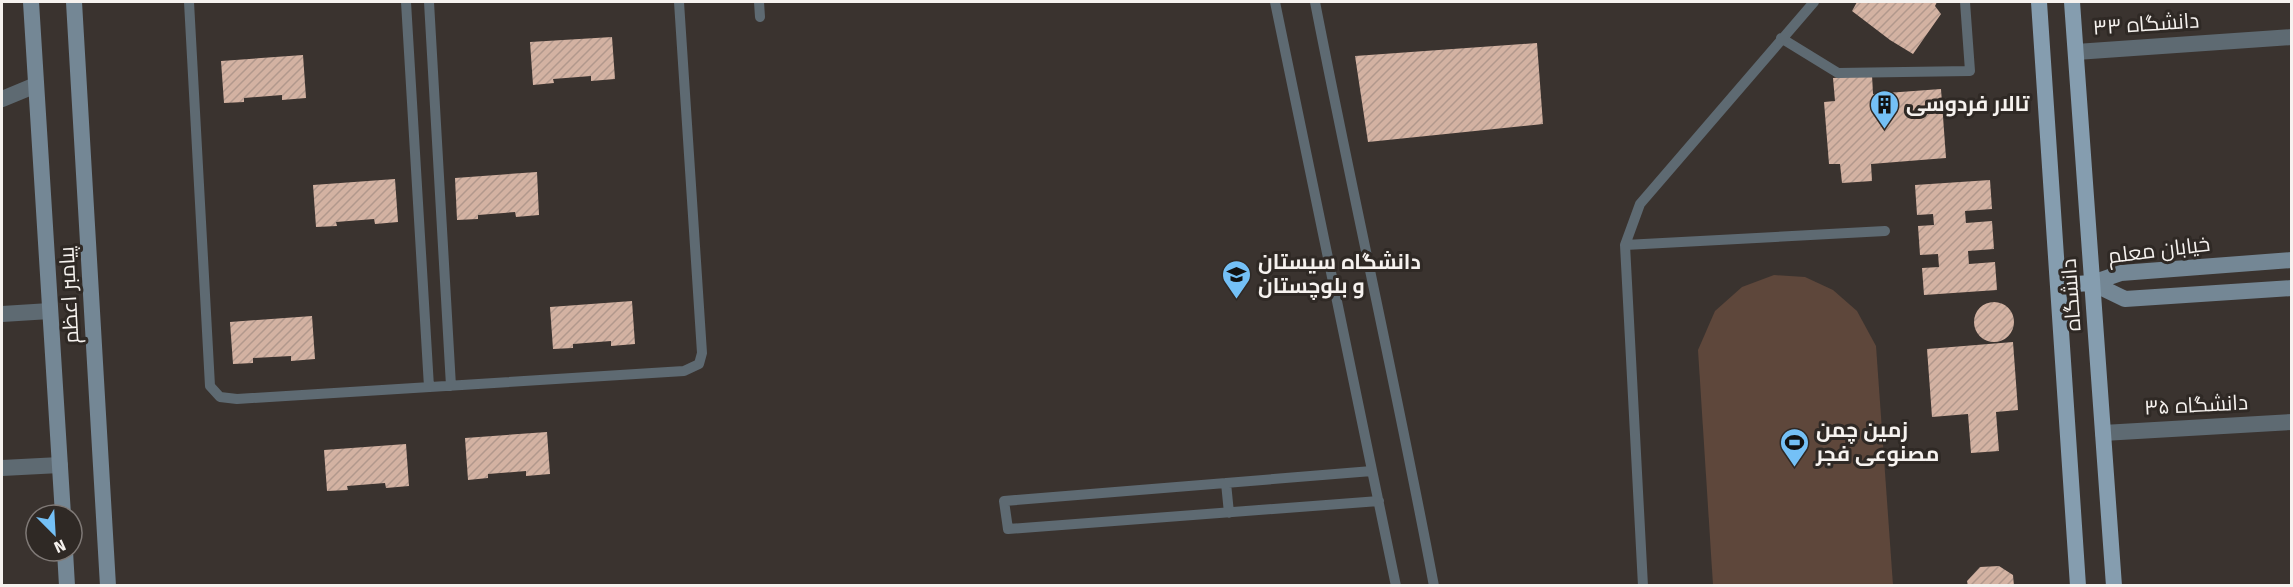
<svg xmlns="http://www.w3.org/2000/svg" width="2293" height="587" font-family="'Fira Sans',Cairo,sans-serif">
<style>
.garden{fill:#5e473b}
.building{fill:url(#building-hatch)}
.lines{fill:none;stroke-linecap:round;stroke-linejoin:round}
.service{stroke:#5e6a72;stroke-width:10}
.minor{stroke:#5e6a72;stroke-width:16}
.secondary{stroke:#748795;stroke-width:16}
.primary{stroke:#859daf;stroke-width:16}
.labels{text-anchor:middle;stroke-width:6;stroke-linejoin:round;paint-order:stroke}
.street-label{font-size:21px;fill:#f6f2ef;stroke:#2f2925}
.poi-label{font-size:21px;font-weight:bold;fill:#f6f2ef;stroke:#2f2925;text-anchor:start}
</style>
<defs>
<pattern id="building-hatch" width="6" height="6" patternUnits="userSpaceOnUse" patternTransform="scale(1.5)"><rect width="6" height="6" fill="#d3b2a2"/><path d="M-1 1l2-2M0 6l6-6M5 7l2-2" fill="none" stroke="#b1988c"/></pattern>
</defs>
<rect width="100%" height="100%" fill="#3a332f"/>
<path class="garden" d="M1774,275L1805,277L1833,290L1857,311L1876,346L1893,585H1713L1698,350L1715,311L1742,287Z"/>
<path class="building" d="M1857,2H1937L1935,6L1941,14L1913,54L1890,40L1852,11Z
M612,37L615,79L591,81V76L553,79L554,83L533,85L530,42Z
M1537,43L1543,124L1368,142L1355,56Z
M303,55L306,98L282,100V95L244,98V102L224,103L221,61Z
M1872,75L1873,94L1941,89L1946,158L1871,164L1872,181L1842,183L1840,164H1829L1824,102L1835,101L1833,78Z
M537,172L539,215L516,217L515,212L478,215V219L457,220L455,178Z
M395,179L398,222L375,224L374,219L336,222L337,226L316,227L313,185Z
M1990,180L1992,209L1965,211L1966,223L1992,221L1994,249L1968,251L1969,264L1995,262L1997,290L1924,295L1922,268L1939,267L1938,254L1920,255L1918,226L1934,225L1933,214L1917,215L1915,185Z
M632,301L635,344L611,346V341L573,344V348L553,349L550,307Z
M1974 322a20 20 0 1 1 40 0a20 20 0 1 1-40 0Z
M312,316L315,359L291,361V356L253,358V363L233,364L230,322Z
M2013,342L2018,410L1996,412L1999,451L1971,453L1968,414L1932,417L1927,349Z
M547,432L550,474L526,476V471L488,474V478L468,480L465,438Z
M406,444L409,486L386,488L385,483L347,486L348,490L327,491L324,450Z
M1999,566L2013,575L2014,586H1968L1967,581L1980,567Z"/>
<g class="lines">
<path class="service" d="M189,2L210,386L220,397L237,399L684,371L699,364L702,353L679,2
M406,2L429,387
M429,2L451,386
M759,2L760,17
M1275,2L1396,586
M1315,2C1353,197 1397,390 1434,586
M1781,38L1838,73L1970,71L1965,2
M1625,245L1885,231
M1372,471L1004,501L1008,529L1379,501
M1226,483L1229,513
M1643,586L1625,245L1640,204L1814,2"/>
<path class="minor" d="M2076,52L2292,37
M2,99L36,85
M2,314L50,311
M2103,433L2292,422
M2,468L60,465"/>
<path class="secondary" d="M31,2L63,515
M74,2L108,586
M2092,283L2125,299L2292,288
M2092,283L2121,273L2292,260
M65,551L67,586"/>
<path class="primary" d="M2039,2L2078,586
M2072,2L2114,586
M2058,285L2092,283"/>
</g>
<defs>
<symbol id="building-pin" viewBox="-11 -11 22 30"><path d="M0 17L-7.5 6A9.5 9.5 0 1 1 7.5 6Z" fill="#74c0f6" stroke="#2f2925"/><path d="M-4-6H4V6H1V3H-1V6H-4ZM-2.5-4.3h1.7v1.8h-1.7ZM.8-4.3h1.7v1.8H.8ZM-2.5-1h1.7V.8h-1.7ZM.8-1h1.7V.8H.8Z" fill="#111"/></symbol>
<symbol id="university-pin" viewBox="-11 -11 22 30"><path d="M0 17L-7.5 6A9.5 9.5 0 1 1 7.5 6Z" fill="#74c0f6" stroke="#2f2925"/><path d="M0-5L7-2L0 1L-7-2ZM-4 1L0 2.5L4 1V4Q0 6-4 4Z" fill="#111"/></symbol>
<symbol id="stadium-pin" viewBox="-11 -11 22 30"><path d="M0 17L-7.5 6A9.5 9.5 0 1 1 7.5 6Z" fill="#74c0f6" stroke="#2f2925"/><path d="M0-5a6.5 5 0 1 0 0 10a6.5 5 0 1 0 0-10ZM-3.5-1.8h7v3.6h-7Z" fill="#111"/></symbol>
</defs>
<g fill-rule="evenodd">
<use href="#building-pin" x="1868" y="88" width="33" height="45"/>
<use href="#university-pin" x="1220" y="258" width="33" height="45"/>
<use href="#stadium-pin" x="1778" y="426" width="33" height="45"/>
</g>
<g class="labels">
<g class="street-label">
<text transform="translate(2146 24) rotate(-4)" y="7">دانشگاه ۳۳</text>
<text transform="translate(2159 250) rotate(-7)" y="7">خیابان معلم</text>
<text transform="translate(69 295) rotate(-93)" y="7">پیامبر اعظم</text>
<text transform="translate(2071 295) rotate(-94)" y="7">دانشگاه</text>
<text transform="translate(2196 405) rotate(-3)" y="7">دانشگاه ۳۵</text>
</g>
<g class="poi-label">
<text x="1906" y="111">تالار فردوسی</text>
<text x="1258" y="269">دانشگاه سیستان<tspan x="1258" dy="24">و بلوچستان</tspan></text>
<text x="1816" y="437">زمین چمن<tspan x="1816" dy="24">مصنوعی فجر</tspan></text>
</g>
</g>
<rect width="2293" height="587" fill="none" stroke="#f6f2ef" stroke-width="6"/>
<g transform="translate(54 533) rotate(156)"><circle r="28" fill="#2f2925" stroke="#7f7976" stroke-width="1.5"/>
<path d="M0-4.5L10 22L0 15L-10 22Z" fill="#74c0f6"/>
<text y="-9" font-size="16" font-weight="bold" text-anchor="middle" fill="#f6f2ef">N</text>
</g>
</svg>
